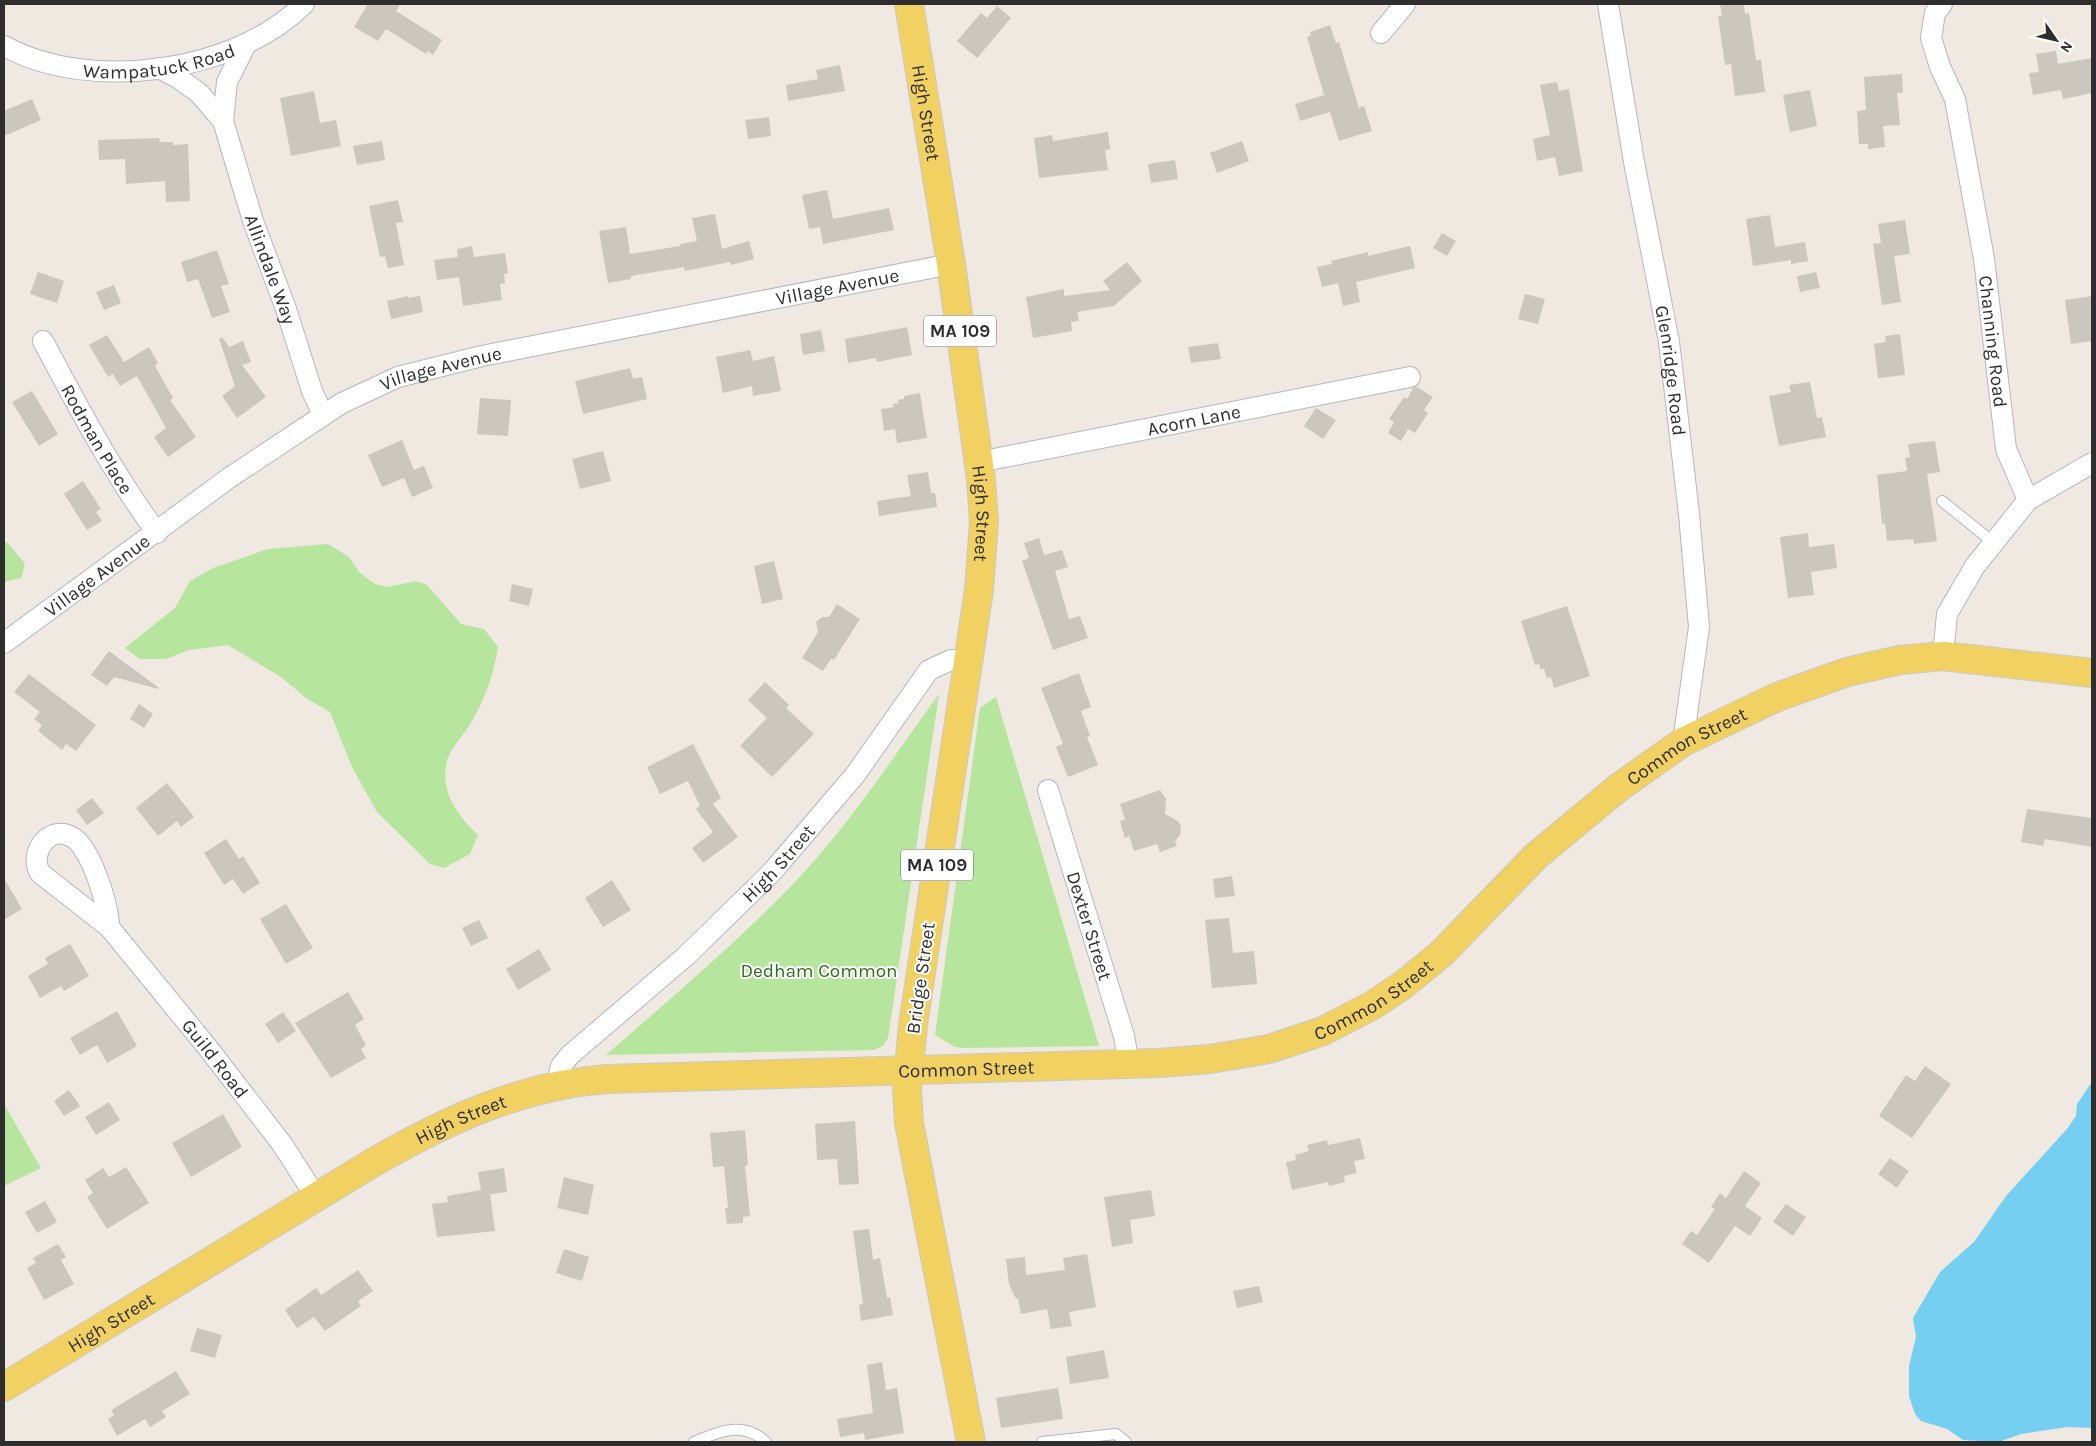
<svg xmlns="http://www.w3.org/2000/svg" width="2096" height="1446" font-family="Karla,sans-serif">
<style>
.green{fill:#b6e59e}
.water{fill:#75cff0}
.building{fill:#cbc7bf}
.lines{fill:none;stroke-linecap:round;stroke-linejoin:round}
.lane-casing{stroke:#b4b7c1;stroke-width:12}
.street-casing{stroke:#b4b7c1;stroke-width:22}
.primary-casing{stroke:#c9c9c9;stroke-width:30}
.lane{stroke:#fff;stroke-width:10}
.street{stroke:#fff;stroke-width:20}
.primary{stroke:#f2d163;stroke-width:28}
.labels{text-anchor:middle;stroke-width:4;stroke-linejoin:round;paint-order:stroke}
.shield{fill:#fff;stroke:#6d6d6d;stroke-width:1}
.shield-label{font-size:18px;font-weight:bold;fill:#2e2e2e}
.street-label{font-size:19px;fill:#2e2e2e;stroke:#fff}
.park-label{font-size:19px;fill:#2c6e1b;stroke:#fff}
</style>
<rect width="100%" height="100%" fill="#efe9e1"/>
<path class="green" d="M4,541L9,544L25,564L21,578L4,582Z
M328,544L349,557L359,572L375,584L388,587L416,581L427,585L461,624L484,629L498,647C493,677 486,696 471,723C464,735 450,748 447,761C439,791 458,816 478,835L470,854L444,868L430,864L377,812L352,767L330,712L306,698L281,677L228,645L189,650L166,659H140L125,648L175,608L190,581L213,568L268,549Z
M939,694L888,1038L883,1046L874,1050L606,1055C671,998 737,943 796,881C850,824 893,757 939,694Z
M996,697L1099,1046L965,1048L955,1047L935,1035L980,708Z
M4,1104L41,1168L4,1186Z"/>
<path class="water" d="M2092,1082V1428L2068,1427L2021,1434L1999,1442L1963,1440L1947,1429L1921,1421L1915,1414L1909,1396V1366L1916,1337L1913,1318L1940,1272L1974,1242L2006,1196L2067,1129L2076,1116L2077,1104Z"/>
<path class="building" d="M368,4H400L396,11L442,40L433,55L428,51L426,54L386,29L378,41L354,27Z
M1720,4H1744L1745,14L1749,13L1756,60H1761L1765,92L1735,96L1731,64L1725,65L1718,16H1722Z
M997,6L1011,18L977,58L957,41L981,13L987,18Z
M1330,25L1336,43L1339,42L1359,108L1364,106L1372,131L1339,141L1330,112L1300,121L1295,104L1324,95L1307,37L1311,36L1310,32Z
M2056,51L2058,64L2092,58V93L2063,99L2061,90L2033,95L2029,73L2039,72L2036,54Z
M840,65L845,91L788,101L786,85L818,79L816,70Z
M1902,74L1903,93H1897L1900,125L1883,126L1885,147L1868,149V144H1859L1857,111L1866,110L1864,77Z
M1557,82L1559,91L1569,89L1583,171L1559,176L1555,157L1537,161L1533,139L1550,135L1540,85Z
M1810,90L1817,126L1790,132L1783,95Z
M314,91L320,123L336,120L341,146L291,156L280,98Z
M32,99L41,120L4,136V111Z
M769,117L771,136L748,139L745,120Z
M1108,132L1110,149L1105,150L1108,170L1039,178L1034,138L1052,135L1053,141Z
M159,138L160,142H173V145L188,144L190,201L166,202L165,181L126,184L125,159L99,160L98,140Z
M382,141L385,160L357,165L353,146Z
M1242,141L1249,161L1217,173L1210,153Z
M1175,160L1178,179L1151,183L1148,164Z
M827,190L833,219L889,208L894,230L823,244L820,227L809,229L802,195Z
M398,200L403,222L396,223L404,265L388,268L385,256L380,257L369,206Z
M715,214L722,249L749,241L754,259L731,265L730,262L685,271L684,267L631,276V279L608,283L599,231L626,227L630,254L680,246V244L697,241L692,218Z
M1770,215L1775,247L1805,242L1808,261L1791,264V260L1753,266L1746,219Z
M1905,220L1910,254L1894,256L1901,302L1882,305L1873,244L1881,243L1878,224Z
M1442,233L1456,241L1447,256L1433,248Z
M472,246L474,257L505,253L508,273L504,274L505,283L500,284L502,300L463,306L459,277L437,280L434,260L458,257L457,249Z
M1410,246L1415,268L1356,282L1360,302L1343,306L1338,283L1322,287L1317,267L1332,264L1331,261L1368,252V256Z
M217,250L229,284L221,286L230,312L212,318L198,279L187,282L181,262Z
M1127,262L1142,281L1114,306L1077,312L1079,321L1071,322L1072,331L1033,338L1026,297L1064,289V296L1110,290L1103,281Z
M38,272L64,281L57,303L30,294Z
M1816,272L1820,288L1800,292L1797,276Z
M114,285L121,303L104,310L96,292Z
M1525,294L1545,299L1538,324L1518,319Z
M408,296V298L420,296L423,312L391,319L387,301Z
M2092,296V341L2071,344L2065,300Z
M907,327L912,355L877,362L876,358L848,363L845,339Z
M821,330L825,351L803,355L800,334Z
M1900,334L1905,375L1878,378L1874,344L1886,342L1885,336Z
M107,335L124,362L149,347L158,363L155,366L173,398L170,400L196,437L168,457L154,437L166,428L137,376L120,386L113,374L108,377L89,345Z
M222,337L229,347L243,341L251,362L242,365L266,397L237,418L222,396L235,386L219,339Z
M1218,343L1221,359L1191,363L1188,347Z
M750,350L753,361L774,356L781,391L753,396L752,386L723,393L716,357Z
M630,368L633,379L642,377L647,399L583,414L575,381Z
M1810,382L1817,418L1822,417L1826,437L1779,446L1769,396L1791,392L1789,385Z
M1417,387L1433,397L1424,410L1428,413L1415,433L1408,429L1401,441L1388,433L1394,422L1389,419L1404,397L1407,399L1413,388Z
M32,391L58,434L39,446L12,402Z
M920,393L927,438L897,443L895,429L884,431L881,409L894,407L893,404L899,403L898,400L904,399V396Z
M480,398L511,400L508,436L477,434Z
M1316,408L1336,420L1323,439L1304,426Z
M402,440L414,470L424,466L433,488L412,497L404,478L382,487L368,455Z
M1935,441L1940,472L1927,474L1937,541L1914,544L1913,539L1887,541L1885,523L1882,524L1877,475L1907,471L1905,458L1910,457L1908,444Z
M603,451L611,481L580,489L572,459Z
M928,472L931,493H935L937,507L879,516L877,501L911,496L907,475Z
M83,481L101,509L96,512L102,521L87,530L64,494Z
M1808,533L1809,547L1834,544L1837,568L1811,572L1814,595L1788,598L1780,537Z
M1039,538L1044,555L1062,550L1068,567L1055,571L1069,619L1080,616L1088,638L1053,650L1022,561L1029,558L1024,543Z
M774,561L783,599L762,604L754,566Z
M512,584L533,589L529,606L509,601Z
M837,604L860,619L834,660L831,659L823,671L802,658L818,632L816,622L822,617H829Z
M1567,606L1590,676L1554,688L1551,677L1547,678L1544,669H1540L1539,664L1535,665L1521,621Z
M109,651L159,688L158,689L114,677L107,686L91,675Z
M1079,673L1091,707L1081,711L1090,736L1087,737L1098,765L1068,777L1056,747L1063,744L1041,688Z
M29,674L96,725L76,751L66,744L62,750L38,731L42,725L34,719L40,712L14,692Z
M765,682L789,705L786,708L814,734L772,777L740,746L767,718L748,700Z
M139,704L153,714L144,728L130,719Z
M693,744L721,798L713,804L738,837L703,863L692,848L713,832L696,809L700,806L688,781L660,794L647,767Z
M167,783L194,817L181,827L177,821L158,836L136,808Z
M1160,790L1166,799L1165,814L1178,821L1181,826L1180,835L1175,841L1177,846L1160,852L1157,844L1134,851L1129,836L1125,838L1120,821L1125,820L1120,804Z
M92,798L104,813L87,825L76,810Z
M2027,809L2092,818V847L2045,839L2043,846L2021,842Z
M226,839L239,859L243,856L260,883L243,894L233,879L224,885L204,853Z
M1232,876L1235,896L1215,898L1213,879Z
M4,878L22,909L4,920Z
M612,880L631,910L603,927L585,898Z
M286,904L313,948L286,964L260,919Z
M1229,918L1233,953L1254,951L1257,984L1212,988L1205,920Z
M479,920L488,938L471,946L462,928Z
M70,944L89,976L64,991L61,986L40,998L28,976L48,964L45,958Z
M539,949L551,970L518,990L506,969Z
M348,992L364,1019L355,1025L366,1045L361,1049L366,1058L331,1078L295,1023Z
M117,1011L137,1046L107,1063L97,1045L80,1055L70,1038Z
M283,1012L296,1031L278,1043L265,1024Z
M1925,1066L1951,1084L1912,1138L1879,1116L1906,1075L1915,1081Z
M69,1090L80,1106L64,1116L54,1101Z
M109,1102L120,1120L96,1135L85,1117Z
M223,1114L242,1147L191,1177L172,1143Z
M855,1121L859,1184L839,1185L837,1159L817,1160L815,1124Z
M745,1130L748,1165L745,1166L750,1216L743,1217V1223L727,1224L725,1208H728L724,1166L713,1167L710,1133Z
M1360,1138L1365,1159L1354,1161L1357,1173L1344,1176L1345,1182L1329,1186L1328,1182L1292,1190L1286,1162L1296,1160L1295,1155L1309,1151L1307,1145L1327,1140L1328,1145Z
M1890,1158L1909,1171L1897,1188L1878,1174Z
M126,1167L149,1203L107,1229L87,1197L93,1193L85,1180L103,1168L109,1177Z
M504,1168L507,1192L490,1194L495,1231L437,1237L432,1204L448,1202L447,1196L481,1190L478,1172Z
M1744,1171L1761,1183L1745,1206L1762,1218L1750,1236L1735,1226L1709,1263L1682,1244L1691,1231L1697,1235L1715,1209L1711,1207L1720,1193L1726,1198Z
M564,1177L594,1185L588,1215L557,1208Z
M1151,1190L1155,1216L1130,1220L1133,1243L1112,1247L1104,1197Z
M45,1201L57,1222L37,1233L25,1212Z
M1786,1204L1806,1217L1793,1236L1773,1222Z
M869,1229L873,1260L880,1258L887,1298L890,1297L893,1315L861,1321L859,1305L863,1304L853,1231Z
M58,1244L66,1257L61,1260L74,1284L44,1300L27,1268L36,1263L33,1258Z
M564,1249L589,1257L582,1281L556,1273Z
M1087,1254L1096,1307L1069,1312L1072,1326L1051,1329L1047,1309L1021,1314L1018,1299L1015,1297L1009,1284L1006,1259L1025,1257L1026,1275L1065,1270L1063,1258Z
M358,1270L373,1291L358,1301L361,1306L325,1331L314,1317L297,1328L285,1310L316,1288L321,1295Z
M1259,1286L1263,1302L1237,1308L1233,1291Z
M197,1328L222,1335L215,1358L190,1351Z
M1104,1350L1109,1378L1070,1384L1066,1357Z
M882,1362L886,1390L897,1388L904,1433L865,1440L864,1433L840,1437L837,1419L873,1413L867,1365Z
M176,1371L190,1394L162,1411L166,1417L150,1427L145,1419L117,1436L108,1419L114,1415L111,1410Z
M1058,1388L1063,1419L1001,1428L996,1398Z"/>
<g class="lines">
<defs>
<path id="lane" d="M1942,501L1994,543
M694,1442C720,1431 744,1421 766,1442
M1042,1442L1116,1434L1126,1442"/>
<g id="street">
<path id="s1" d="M1608,4L1634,162L1669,342L1689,514L1699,627L1683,742"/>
<path id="s2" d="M1942,4L1935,13L1931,38L1940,67L1955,99L1984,259L2006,449L2028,500L1975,566L1947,614L1943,656"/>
<path d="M1381,33L1405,4"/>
<path id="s3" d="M4,46C90,93 235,73 304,4"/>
<path id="s4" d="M159,68L178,78L199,93L223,121L253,221L286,309L312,391L323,415"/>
<path d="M223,121L227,82L246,44"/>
<path id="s5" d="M43,341C78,407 113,473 157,533"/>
<path id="s6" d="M979,462L1410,377"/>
<path d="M2028,500L2092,463"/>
<path id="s7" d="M4,643L229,478L342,403L398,377L482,356L951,264"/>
<path id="s8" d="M1048,790L1124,1036L1129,1064"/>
<path id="s9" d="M109,927C109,907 91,847 72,837C50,824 28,852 40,873L109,927L208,1048L282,1144L316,1197"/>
<path id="s10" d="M557,1084L561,1066L570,1055L686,956L772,872L855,775L929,670L951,660H967"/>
</g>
<g id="primary">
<path id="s11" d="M909,4L951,264L981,479L984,522L979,590L913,1025L907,1089L909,1123L971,1442"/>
<path id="s12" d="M4,1387L374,1162C447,1120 522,1085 607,1079L1159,1063L1210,1059L1269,1049L1323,1031L1373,1005L1403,985L1441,954L1536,856L1618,788L1683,742L1777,697L1847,672L1900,660L1943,656L2092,673"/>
</g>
</defs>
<use href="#lane" class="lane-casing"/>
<use href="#street" class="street-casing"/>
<use href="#primary" class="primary-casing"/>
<use href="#lane" class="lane"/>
<use href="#street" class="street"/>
<use href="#primary" class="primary"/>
</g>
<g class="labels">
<g class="shield">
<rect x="924" y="315.5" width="72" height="31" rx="4"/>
<rect x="901" y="849.5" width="72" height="31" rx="4"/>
</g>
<g class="shield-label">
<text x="960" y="337">MA 109</text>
<text x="937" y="871">MA 109</text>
</g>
<g class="street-label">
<text dy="7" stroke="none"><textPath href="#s3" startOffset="160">Wampatuck Road</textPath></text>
<text dy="7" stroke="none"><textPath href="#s11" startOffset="110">High Street</textPath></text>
<text dy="7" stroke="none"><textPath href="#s4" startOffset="240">Allindale Way</textPath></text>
<text dy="7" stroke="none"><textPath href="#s7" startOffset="925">Village Avenue</textPath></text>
<text dy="7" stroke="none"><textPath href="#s2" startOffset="348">Channing Road</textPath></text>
<text dy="7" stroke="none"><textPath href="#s7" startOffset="520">Village Avenue</textPath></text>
<text dy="7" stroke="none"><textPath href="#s1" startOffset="372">Glenridge Road</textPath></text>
<text dy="7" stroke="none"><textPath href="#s6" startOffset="219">Acorn Lane</textPath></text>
<text dy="7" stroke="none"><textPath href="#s5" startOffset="112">Rodman Place</textPath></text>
<text dy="7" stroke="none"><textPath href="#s11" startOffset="515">High Street</textPath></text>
<text dy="7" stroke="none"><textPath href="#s7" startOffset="115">Village Avenue</textPath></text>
<text dy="7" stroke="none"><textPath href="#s12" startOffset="1868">Common Street</textPath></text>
<text dy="7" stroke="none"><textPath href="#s10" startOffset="316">High Street</textPath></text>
<text dy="7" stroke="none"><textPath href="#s8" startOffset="142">Dexter Street</textPath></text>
<text transform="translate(920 978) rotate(-82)" y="7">Bridge Street</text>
<text dy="7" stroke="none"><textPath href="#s12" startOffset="1462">Common Street</textPath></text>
<text dy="7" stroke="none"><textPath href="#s9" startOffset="421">Guild Road</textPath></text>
<text dy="7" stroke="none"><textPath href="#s12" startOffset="1042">Common Street</textPath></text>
<text dy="7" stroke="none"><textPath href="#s12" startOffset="530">High Street</textPath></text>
<text dy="7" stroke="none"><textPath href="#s12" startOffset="125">High Street</textPath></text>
</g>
<g class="park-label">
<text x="819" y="977">Dedham Common</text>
</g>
</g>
<rect width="2096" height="1446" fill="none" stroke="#2e2e2e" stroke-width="10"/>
<g transform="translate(2056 40) rotate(124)" stroke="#ffffff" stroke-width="4" paint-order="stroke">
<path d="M0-4L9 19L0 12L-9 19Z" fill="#2e2e2e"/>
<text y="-8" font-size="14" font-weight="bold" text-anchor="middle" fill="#2e2e2e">N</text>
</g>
</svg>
